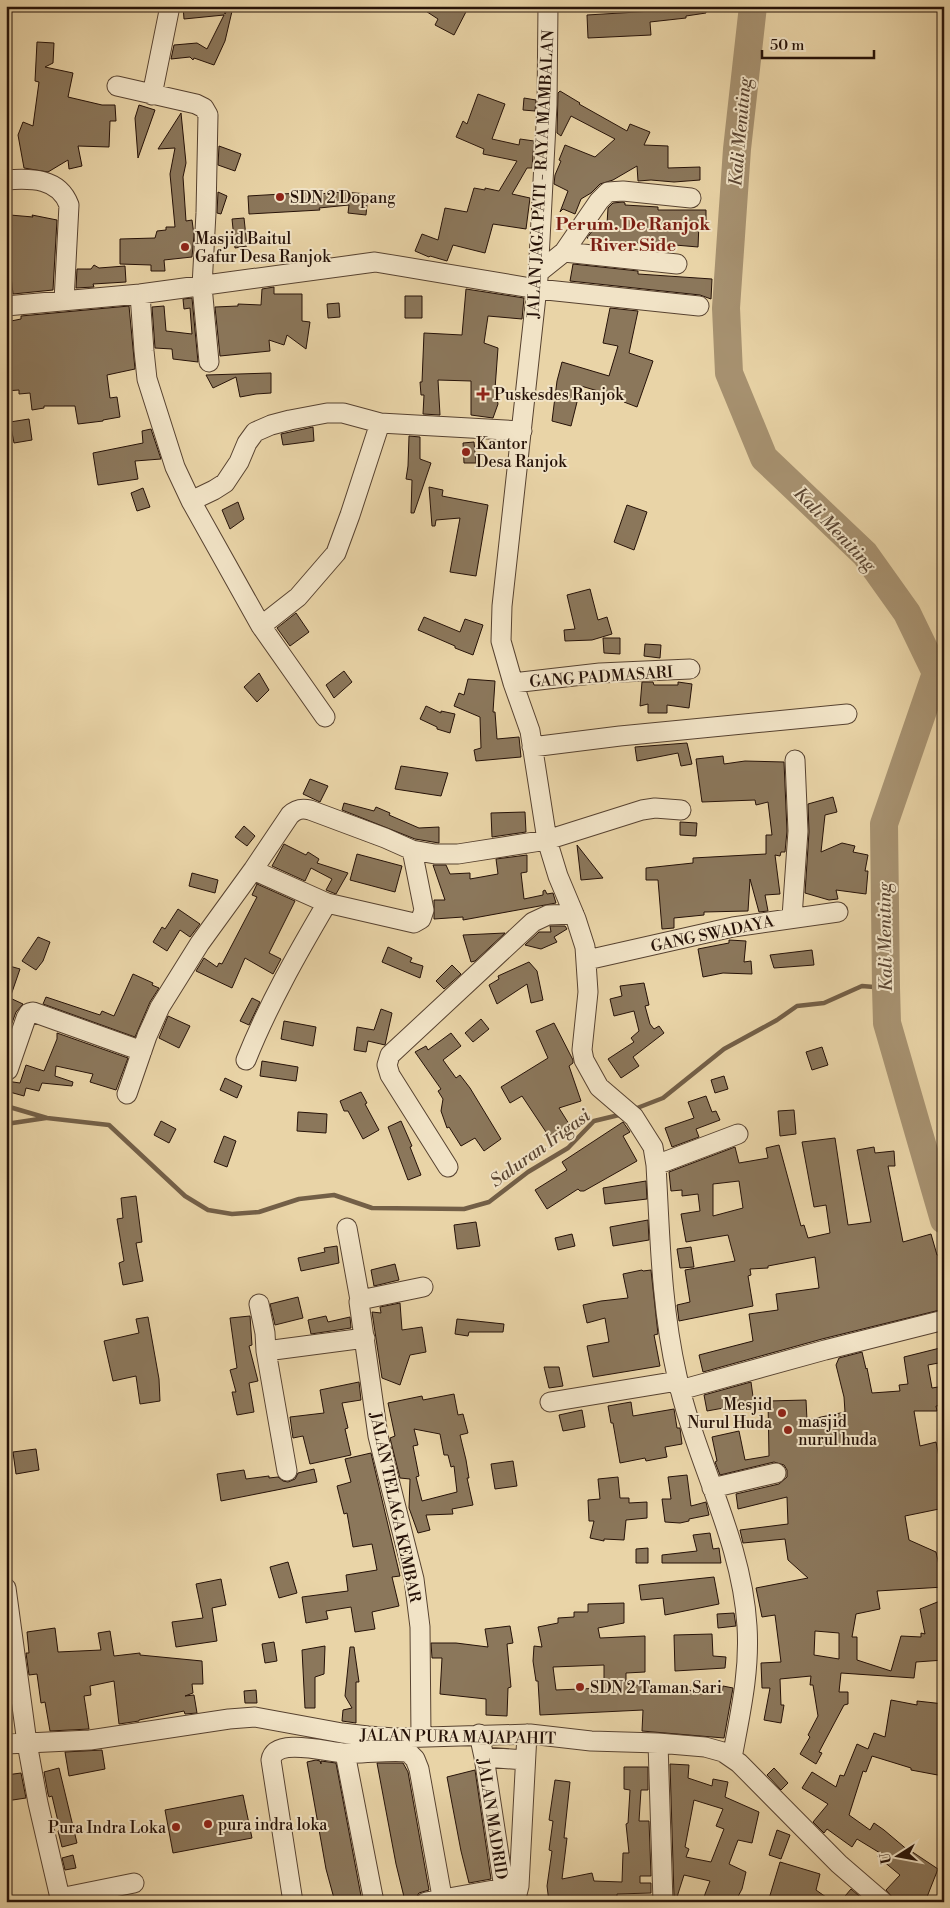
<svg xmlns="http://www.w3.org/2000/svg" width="950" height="1908" font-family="'Libre Bodoni',serif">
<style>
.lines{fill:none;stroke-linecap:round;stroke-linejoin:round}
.stream{stroke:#735f47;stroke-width:4.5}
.river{stroke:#a79271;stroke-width:28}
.building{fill:#8b775b;stroke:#261208;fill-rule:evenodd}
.minor-casing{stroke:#574230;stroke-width:21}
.minor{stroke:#f1e3c6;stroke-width:19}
.poi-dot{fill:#8f2418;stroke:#f1e3c6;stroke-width:2}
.labels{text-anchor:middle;stroke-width:4;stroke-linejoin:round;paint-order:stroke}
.street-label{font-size:16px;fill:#261208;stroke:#f1e3c6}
.poi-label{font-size:16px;fill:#261208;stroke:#f1e3c6;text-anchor:start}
.water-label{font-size:18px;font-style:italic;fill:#5a4532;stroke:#f1e3c6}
.neighbourhood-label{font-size:18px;font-weight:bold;fill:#7a1f14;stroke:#f1e3c6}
</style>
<rect width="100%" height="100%" fill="#e9d4a7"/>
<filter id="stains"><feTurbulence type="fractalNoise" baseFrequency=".004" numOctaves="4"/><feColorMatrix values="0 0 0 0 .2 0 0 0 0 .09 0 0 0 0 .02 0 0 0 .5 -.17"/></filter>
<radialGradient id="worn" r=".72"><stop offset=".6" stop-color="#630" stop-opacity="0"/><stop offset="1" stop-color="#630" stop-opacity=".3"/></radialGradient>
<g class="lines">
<path class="stream" d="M6,1106L47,1118L109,1125L185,1196L208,1210L232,1214L259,1212L299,1199L334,1195L372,1208L464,1209L489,1202L528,1172L568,1148L594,1121L623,1114
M632,1110L663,1098L724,1049L777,1020L797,1006L824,1003L862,986L886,988
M6,1124L46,1118"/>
<path class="river" d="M753,6L737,149L726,308L729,373L764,458L865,554L907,613L936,673L884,824L886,988L887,1023L944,1220"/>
</g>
<path class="building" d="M183,6H224L225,14L229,6L233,7L225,41L214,65L194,58L193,60L190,57L171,59L174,45L197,43L207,49L224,15L184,19Z
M418,6H469L454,35L435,25L438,19Z
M654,6H705L706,13L686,16V18L650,22L651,35L588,38L587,15L654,11Z
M37,42L54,43L53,63L45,67L73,73L68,97L102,105H115L116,121H110L109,147L78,146L82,166L69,169L68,160L48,172L24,168L18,135L23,122L33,126L39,82L35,81Z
M560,91L580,103L579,104L627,131L630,124L650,132L644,145L668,146V168L700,167V180L674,182L651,180L638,181L637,166L613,180L600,184L591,193L581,199L575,214L563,209L560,212L568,191L554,184L555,175L561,161L559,160L565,145L595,157L615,139L571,116L561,136L557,133L558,93Z
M478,94L505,104L492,139L519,145L520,139L534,141L532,168H527L512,194L530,198L526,229L493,224L485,253L453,245L447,261L430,256L429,257L415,251L422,234L438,240L445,208L467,212L474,188L485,190V188L499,191L517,161L483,154L484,149L456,137L463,121L467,124Z
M524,98L536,100L535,111L523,110Z
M139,105L155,110L138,158L135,118Z
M181,113L186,163L183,177L186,221L192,220L194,235L192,257L164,260L165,271H151V265L120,264V239L155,238L157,231L166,230V227H175L170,174L175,148L158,149Z
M219,146L241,154L235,171L218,165Z
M218,192L227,196L221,214L217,213Z
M317,192L318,194L343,192L368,194L366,215L348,213L349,205L319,208L320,210L249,214L248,196Z
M623,202L625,203V205L658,207V210H706V223H699L698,247L652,243H622L587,238L598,223L607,224L608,208L613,203Z
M10,215L33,217L32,215L57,220L53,290L13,294L11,276L6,277V248Z
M244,218L247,246L235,248L232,219Z
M573,264L638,271V274L712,279L711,299L700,295L570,281Z
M94,265L99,268L125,266L126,282L93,284L94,287L76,288L77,269H91Z
M274,287V294H302V321L310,322L306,349L287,335L284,345L269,340L270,351L220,356L215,307L238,306V304L261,305L262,289Z
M466,289L524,298L522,319L488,316L484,343L498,348L495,389L498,404L493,418L471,415V381L438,380L440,415L423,414L424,395H421L420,382H422L424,333L462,335Z
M405,296H422V318H405Z
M192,298L198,362L173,359L172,349L155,348L152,307L164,306L166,331L192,334L190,308L184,309L183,299Z
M339,303L340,317L328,318L327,304Z
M129,306L135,369L107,375L110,398L117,397L120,417L103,420V421L78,424L75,406H44V408L32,410L30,393L19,394V390L6,391V322L21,319V316Z
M610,308L638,311L629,353L653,361L637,407L624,402L625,399L581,386L571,426L552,421L557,381L562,362L609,376L618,346L603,343Z
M271,373V393L256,394L240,397L236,377L213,388L206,375Z
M29,419L32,440L14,443L10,422Z
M313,427L314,441L283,445L281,434Z
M151,429L161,459L135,461L138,479L98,485L93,453L143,443L142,431Z
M409,436L420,437V459L431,463L414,513H411L412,480L406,479L408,466Z
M474,442L476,463H464L463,443Z
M429,487L443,490L442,496L488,505L476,576L450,572L460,518L436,520L435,526H432Z
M143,488L150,507L137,511L131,493Z
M238,502L244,519L230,529L222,510Z
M627,505L647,512L634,550L614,542Z
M590,589L598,620L607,617L612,634L592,640L565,641L564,630L575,629L567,595Z
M296,613L309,632L290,646L277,628Z
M424,617L460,632L465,619L483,625L473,655L455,648V646L418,630Z
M603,638H620V654L604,653Z
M645,644L661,645L660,658L644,656Z
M344,671L352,682L334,698L326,685Z
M259,673L269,690L257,702L244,687Z
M468,679L495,681L493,712H495L497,739L519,737L521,757L476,761L474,750L481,748L480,717L454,706L459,693L464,695Z
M642,682H653L654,685H678V682L692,684L689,708L667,705V713H648V704L640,706Z
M426,706L441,713V711L455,714L450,733L437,729V727L420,719Z
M687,743L692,764L681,766L678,753L637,761L635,747Z
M723,756L724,764L745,761L784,762L787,831L785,852H781L780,856L775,855L780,894L765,895L768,911L759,912L750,879L748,911L704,912V915L674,918V928L662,929L658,880H646V868L693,863V858L766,854V835H772L768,802L756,805L755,800L702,802L696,759Z
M401,766L448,773L441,796L395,789Z
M310,779L328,786L320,802L303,794Z
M833,797L837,812L825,815L821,852L842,843L855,846L853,852L868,855L865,871H868L866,894L836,890L838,899L829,900L805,893L809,832L808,804Z
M344,803L374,811L376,807L390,813L389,815L419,828L439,827V843L415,839L342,810Z
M525,812L526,832L492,837L491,813Z
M680,822L697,823L696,836L680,835Z
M244,826L255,836L247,846L235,837Z
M284,844L306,855L308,852L319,859L317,863L348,873L336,894L326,890L332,879L311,868L305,881L272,866Z
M577,845L603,878L581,880Z
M357,854L402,866L395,892L350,880Z
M527,855V872L521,873L524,899L543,895V891L545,890L547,894L553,893L556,903L463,920V917L434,919V900H445L433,865H446L450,874L470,873V879L498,874L496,859Z
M192,873L218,880L215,893L189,886Z
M257,884L295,901L269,953L281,959L273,974L245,958L232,988L196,971L204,958L217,967L219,963L222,964L257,897L252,895Z
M178,909L200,924L190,937L180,930L167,951L153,942L162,927L165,929Z
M550,926H565L567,929L554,937L557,942L541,949L525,945L539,932H551Z
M505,933L475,961L471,962L463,935Z
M38,937L50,942L43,961L36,970L22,961Z
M729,940L746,941L744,962L751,961L752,974L723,973L703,977L698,949L729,943Z
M388,947L412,958L410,962L423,966L420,978L382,962Z
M812,950L814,965L774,968L770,955Z
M529,962L537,971L543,1000L531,1003L527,984L497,1004L489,985L499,979L498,976Z
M6,965L20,969L10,998L23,1004L16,1012L12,1023L6,1021Z
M452,965L461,974L444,989L436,981Z
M133,974L153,983L152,985L159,988L150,1002L135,1037L43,1004L46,997L100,1015L102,1011L114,1016Z
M644,983L649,1005L645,1006L650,1024L654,1029L659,1026L664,1033L633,1057L639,1066L621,1078L608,1059L634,1042L631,1038L639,1031L634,1011L614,1016L610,999L622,996L620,986Z
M252,998L260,1002L249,1025L240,1021Z
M381,1009L392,1013L385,1045L368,1041L366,1052L354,1050L357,1027L374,1030Z
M168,1016L190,1026L179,1048L159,1038Z
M481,1019L489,1029L473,1042L465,1033Z
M284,1021L316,1027L313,1046L281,1039Z
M554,1023L573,1060V1063L569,1066L581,1101L559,1108L569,1124L550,1138L522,1096L510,1103L501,1087L548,1058L536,1031Z
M57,1033L128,1058L116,1090L90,1082L93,1074L56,1066L55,1076L73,1082L72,1086L42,1083L39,1091L26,1088L24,1096L6,1091V1081L20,1083L26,1065L44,1071L57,1039Z
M451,1033L461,1046L443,1060L456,1078L460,1075L470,1088L501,1139L484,1151L475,1138L461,1146L449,1127L447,1128L441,1111L443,1099L438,1091L441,1089L415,1052L426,1046L428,1050Z
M822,1047L828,1065L812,1070L806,1052Z
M262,1061L298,1067L296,1081L260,1076Z
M724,1076L728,1089L715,1093L711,1080Z
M225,1078L242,1086L237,1098L220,1090Z
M361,1092L367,1103L365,1104L379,1130L363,1139L348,1111H344L340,1101Z
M706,1096L712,1112L716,1111L720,1120L696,1129L699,1137L672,1147L665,1128L694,1118L688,1102Z
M794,1110L796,1134L780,1136L778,1111Z
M298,1112L327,1114L326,1133L297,1131Z
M161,1121L176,1129L169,1143L154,1135Z
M401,1121L412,1146L410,1147L421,1175L408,1180L388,1127Z
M623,1122L630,1132L623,1136L637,1161L584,1191H580L578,1189L547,1209L535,1190L567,1170L562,1162Z
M224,1136L236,1141L227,1167L214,1162Z
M835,1138L848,1225L871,1222L857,1150L874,1147L875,1153L894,1151L895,1166H888L903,1242L931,1234L937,1255H939L944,1278V1309L822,1339L703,1372L699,1355L753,1341L749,1314L778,1310L776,1294L819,1288L815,1257L768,1266V1268L750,1269L751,1275L748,1276L753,1306L679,1321L677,1305L690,1302L685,1270L735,1261L728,1235L686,1242L681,1214L700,1211L698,1194L682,1196V1190L671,1191L669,1172L735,1147L739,1163L768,1158L766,1148L779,1145L801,1226L804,1225L808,1238L830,1233L826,1205L814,1207L802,1142ZM739,1181L743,1208L713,1216V1184Z
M646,1181L647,1199L605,1204L603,1188Z
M136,1196L142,1242L136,1243L143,1281L123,1285L119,1263L124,1261L117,1219L123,1218L121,1198Z
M648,1220L649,1240L613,1246L610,1227Z
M476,1222L480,1246L457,1249L454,1225Z
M572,1234L575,1246L558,1250L555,1238Z
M337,1246L339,1263L301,1271L298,1258L325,1252L324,1248Z
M691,1247L694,1267L680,1268L677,1249Z
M395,1264L399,1280L374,1286L371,1270Z
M642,1270L643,1271L651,1270L658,1334L654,1335L660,1366L593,1377L587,1346L609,1342L605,1318L587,1323L583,1305L601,1301L628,1298L623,1274Z
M298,1297L303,1318L275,1325L270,1304Z
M400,1303L402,1330L422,1327L426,1352L410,1355L400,1385L382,1378L372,1312L381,1313L380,1307Z
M250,1316L252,1345L249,1346L258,1381L249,1383L254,1412L237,1415L232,1392H236L230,1370L237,1368L230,1318Z
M326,1316L328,1322L350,1317L351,1328L311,1334L308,1320Z
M148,1317L159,1379L160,1401L140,1404L136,1376L113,1381L104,1341L139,1333L136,1319Z
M457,1319L504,1324L503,1332H469L468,1336L455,1334Z
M944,1347V1362L928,1365L932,1388L944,1386V1405L936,1406L937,1411H914L920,1446L936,1442L940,1462L944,1461V1508L905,1516L909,1540L936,1552L944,1587L877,1591L880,1609L856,1614L852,1637H857V1660L891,1671L901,1636L921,1637V1633L925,1634L920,1609L940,1601L939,1621L940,1634H944V1660L916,1662L914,1678L841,1673L839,1692H848V1704L844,1705L819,1752L822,1753L816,1764L800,1754L810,1737L808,1735L818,1716L813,1685H810L811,1676L780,1679L781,1705H784L781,1723L764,1720L770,1688H762L761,1663L781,1662L775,1615L762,1617L756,1588L808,1578L788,1560L785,1539L743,1543L740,1530L788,1524L787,1497L738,1509L736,1494L779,1484L787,1477V1470L784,1465L774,1462L720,1475L715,1462L717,1461L712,1437L739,1431L745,1460L769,1456L768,1401L806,1400L807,1420L845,1412L844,1397L836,1365L839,1358L862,1352L866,1369L867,1368L872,1393L900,1391L899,1385L908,1384L904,1357ZM815,1631L839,1633V1659L814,1655Z
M544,1367H559L563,1386L549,1388Z
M359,1382L361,1400L342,1403L348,1428L345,1429L351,1455L310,1464L303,1436L293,1438L290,1417L324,1413L320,1390Z
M751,1382L754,1404L741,1406L740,1405L707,1411L704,1395Z
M454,1394L458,1415L463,1414L468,1433L460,1435L466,1460L469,1478H467L473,1505L452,1509L453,1514L426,1515L430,1530L418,1533L409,1508L410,1479L400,1478L390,1438L395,1436L388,1403L422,1396L423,1400ZM414,1429L440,1434L444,1455H448L451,1467L454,1466L457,1492L422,1501L416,1477L419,1476L413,1446L418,1445Z
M631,1402L633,1416L674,1409L677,1428H680L682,1444L665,1447L667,1457L646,1461L645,1458L620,1463L613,1423H611L608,1406Z
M582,1410L585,1427L563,1431L559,1415Z
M36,1449L39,1470L16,1474L13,1452Z
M371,1453L400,1576L392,1577L399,1606L372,1612L375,1629L355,1632L351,1607L326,1611L328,1619L306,1623L302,1597L348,1591L346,1575L377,1570L372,1544L353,1547L347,1513L344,1514L337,1486L351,1482L345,1459Z
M513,1461L517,1486L495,1489L491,1464Z
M314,1469L317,1482L221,1501L217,1474L244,1470L246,1479L269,1476V1478L278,1477L283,1481L288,1482L295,1479L298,1473Z
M687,1475L691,1506L706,1502L709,1515L689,1519V1521L680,1523L665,1522L662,1499H671L668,1477Z
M618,1477L620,1498H629V1503L647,1502V1518L626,1520L624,1540L604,1539V1541L590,1538L594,1521H589L588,1500L600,1499L598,1479Z
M710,1533L713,1549L719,1548L721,1563H662V1555L697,1551L693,1535Z
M648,1548V1563H636V1549Z
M288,1562L297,1593L279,1598L270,1567Z
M714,1577L719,1604L665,1615L663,1598L641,1600L639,1585Z
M221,1579L226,1605L212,1608L217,1641L176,1647L172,1622L203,1618L196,1584Z
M624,1603V1623L598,1628L600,1638L645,1636V1672L626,1673V1684L645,1686V1687H660L722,1694L723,1686L733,1688L724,1738L642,1731L643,1710L540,1715L538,1681H536L533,1661L534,1646L542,1647L538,1627L558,1623V1618L574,1617V1612H588V1604ZM604,1665V1688L556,1690L553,1667Z
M734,1613L736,1626L718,1628L717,1614Z
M510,1626L513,1643L507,1644L511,1687L508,1688L507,1716L486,1715V1699L440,1694L442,1658H432L431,1643H456L488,1647L485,1629Z
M55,1628L58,1652L101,1650L98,1633L110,1631L114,1656L140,1653V1655L202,1661L203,1684H192L193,1693L185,1696L194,1695L197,1713L185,1714L184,1711L139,1720V1721L119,1724L114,1681L90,1686L91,1695L84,1696L89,1729L50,1731L45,1702L41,1703L37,1674L29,1675L26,1653H29L27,1632Z
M712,1634L713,1656L726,1657L725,1668L675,1671L674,1635Z
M274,1642L277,1661L265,1663L262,1644Z
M325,1646L324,1674L315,1677V1708H305L302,1650Z
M350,1647H354L359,1682H356V1723L342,1721L343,1710L352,1708L345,1696Z
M256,1690L257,1703H245L244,1691Z
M891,1700L917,1705V1701L944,1704L943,1776L911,1770V1768L872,1756L866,1772L863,1771L849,1815L870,1830L874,1823L884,1830L910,1852L911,1851L938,1869L925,1902H894L893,1898L886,1890L900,1875L877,1856L880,1853L857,1839L852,1847L827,1829L824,1833L813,1822L828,1804L802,1788L812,1772L836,1787L840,1775L844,1776L857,1744L868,1749L874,1733L885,1737Z
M102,1750L105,1769L69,1776L65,1752Z
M316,1760L320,1761L321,1764V1761L336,1763L362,1901L335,1902L326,1869L307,1762Z
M377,1763H403L408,1772L429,1890L419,1893L415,1899L405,1901L396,1864Z
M670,1764L689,1765L688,1778L712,1786L713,1779L728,1782L725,1797L759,1812L752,1843L738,1840L729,1864L746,1872L742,1889L735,1902H702L710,1881L684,1875L677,1897L674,1896ZM694,1800L723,1809L716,1826L724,1829L711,1862L686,1857L689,1849L685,1847Z
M624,1767H648V1790H641L639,1821H649L651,1876H640V1883H651V1893L617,1894V1899L597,1898V1902H549L547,1886L552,1851L549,1850L553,1821L549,1820L555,1780L570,1782L564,1838H567L562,1879L592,1873L594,1881L622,1882L623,1853H629L626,1824L628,1823L630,1790L624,1789Z
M59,1768L77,1843L62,1847L58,1831L60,1830L52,1796L49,1797L48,1794L44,1772Z
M774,1768L788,1783L781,1790L767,1775Z
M475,1770L491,1879L469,1883L461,1851L447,1777Z
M21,1773L26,1798L6,1801V1775Z
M243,1795L252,1838L173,1853L165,1810Z
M777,1830L790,1835L781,1859L769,1855Z
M73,1855L76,1868L65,1870L62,1858Z
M780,1862L820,1874L816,1890L833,1902H768Z
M851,1889L866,1902H840Z"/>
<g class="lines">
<defs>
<path id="minor" d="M548,6L547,105L538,278L502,606L501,641L513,683L530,731L547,840L558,876L576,919L585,947L588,992L582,1050L584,1060L599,1087L634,1117L653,1147L656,1165C660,1236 661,1306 677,1376C695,1460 742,1539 747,1626C750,1672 740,1714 732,1758
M117,86L196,104L204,108L208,115L206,213L202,286L209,362
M152,95L170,6
M6,180C31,178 59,178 69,205L64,301
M564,252L599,201L608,192L623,191L691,198
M539,272L564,252L677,264
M140,294L144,351L147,379L175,467L191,501L261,626L325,717
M6,306L140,294L375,262L537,289L699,306
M191,501L214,490L225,483L239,462L247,443L255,432L271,425L290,420L327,413H343L380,423L522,431
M261,626L298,597L336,553L350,515L380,423
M513,683L600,673L690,669
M532,747L620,736L847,714
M253,870L327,903L414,923L421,919L424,910L412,850
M792,917L798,831L795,760
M587,960L733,927L838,912
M246,1060C268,1005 297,954 327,903
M8,1070L26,1018L29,1013L33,1012L142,1051
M127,1094L147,1036L160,1007L200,943L253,870L290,815C296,809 302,808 310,810L385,838L412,850L435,854H458L547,840L642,810L655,808L681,810
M656,1165L738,1134
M448,1167L390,1075L387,1065L390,1055L533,922L548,915L574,914
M347,1228L360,1300
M259,1304L265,1333L266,1351L365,1338
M266,1351L287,1471
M680,1390L825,1350L944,1320
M550,1402L678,1381
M712,1488L776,1473
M6,1588L27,1743L38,1803L61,1902
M479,1734L484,1757L504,1888L513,1902
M421,1737L420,1627L414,1579L378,1436L359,1302L360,1300L423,1287
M658,1743L663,1902
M6,1744L90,1740L229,1719L255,1717L342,1733L368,1736L394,1738L530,1734L591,1741L658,1743L705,1747L723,1752L739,1763L839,1864L883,1902
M345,1753L374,1902
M484,1757L525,1760
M60,1898L134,1883
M293,1902L271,1760C275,1736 330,1753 346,1753C366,1754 387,1750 408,1752L415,1759L419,1769L443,1902
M426,1902L516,1886
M515,1902L519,1886L527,1734"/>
</defs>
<use href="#minor" class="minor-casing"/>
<use href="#minor" class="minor"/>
</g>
<g class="poi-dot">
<circle cx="280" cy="197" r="5"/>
<circle cx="185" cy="247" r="5"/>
<path d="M480.5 386.5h5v5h5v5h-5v5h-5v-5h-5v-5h5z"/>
<circle cx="466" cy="452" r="5"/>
<circle cx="782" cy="1413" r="5"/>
<circle cx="788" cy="1430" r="5"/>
<circle cx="580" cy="1687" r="5"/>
<circle cx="208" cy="1824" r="5"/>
<circle cx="176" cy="1827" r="5"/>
</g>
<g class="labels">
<g class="street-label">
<text transform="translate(540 174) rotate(-87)" y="6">JALAN JAGA PATI - RAYA MAMBALAN</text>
<text transform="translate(601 676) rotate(-4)" y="6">GANG PADMASARI</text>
<text transform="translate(712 933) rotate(-12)" y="6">GANG SWADAYA</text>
<text transform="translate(396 1507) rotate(78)" y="6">JALAN TELAGA KEMBAR</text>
<text transform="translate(458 1736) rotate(1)" y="6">JALAN PURA MAJAPAHIT</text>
<text transform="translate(493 1819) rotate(81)" y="6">JALAN MADRID</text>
</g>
<g class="poi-label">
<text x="290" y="203">SDN 2 Dopang</text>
<text x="195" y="244">Masjid Baitul<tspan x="195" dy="18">Gafur Desa Ranjok</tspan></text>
<text x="494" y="400">Puskesdes Ranjok</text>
<text x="476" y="449">Kantor<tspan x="476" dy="18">Desa Ranjok</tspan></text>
<text x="772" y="1410" text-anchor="end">Mesjid<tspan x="772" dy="18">Nurul Huda</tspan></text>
<text x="798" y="1427">masjid<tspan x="798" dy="18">nurul huda</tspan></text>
<text x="590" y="1693">SDN 2 Taman Sari</text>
<text x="218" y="1830">pura indra loka</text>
<text x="166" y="1833" text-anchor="end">Pura Indra Loka</text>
</g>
<g class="water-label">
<text transform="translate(740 132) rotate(-85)" y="6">Kali Meniting</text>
<text transform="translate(835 529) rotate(46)" y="6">Kali Meniting</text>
<text transform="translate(885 937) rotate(-91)" y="6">Kali Meniting</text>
<text transform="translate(540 1148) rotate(-36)" y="6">Saluran Irigasi</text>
</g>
<g class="neighbourhood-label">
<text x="633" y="230">Perum. De Ranjok<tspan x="633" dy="21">River Side</tspan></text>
</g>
</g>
<rect width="950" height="1908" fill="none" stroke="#e9d4a7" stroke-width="25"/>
<rect x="8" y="8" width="935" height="1893" fill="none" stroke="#261208" stroke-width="2.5"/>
<rect x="12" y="12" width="925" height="1883" fill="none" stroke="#261208"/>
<g transform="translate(898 1856) rotate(259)" stroke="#f1e3c6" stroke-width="4" paint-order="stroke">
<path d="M0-4L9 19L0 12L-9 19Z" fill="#261208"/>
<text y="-8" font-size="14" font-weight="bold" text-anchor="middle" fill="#261208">U</text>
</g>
<path d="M762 50v8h112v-8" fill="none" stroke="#261208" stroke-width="2.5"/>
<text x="770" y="50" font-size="15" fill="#261208" stroke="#f1e3c6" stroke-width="4" paint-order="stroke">50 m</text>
<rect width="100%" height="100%" filter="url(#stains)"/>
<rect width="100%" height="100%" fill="url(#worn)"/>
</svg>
